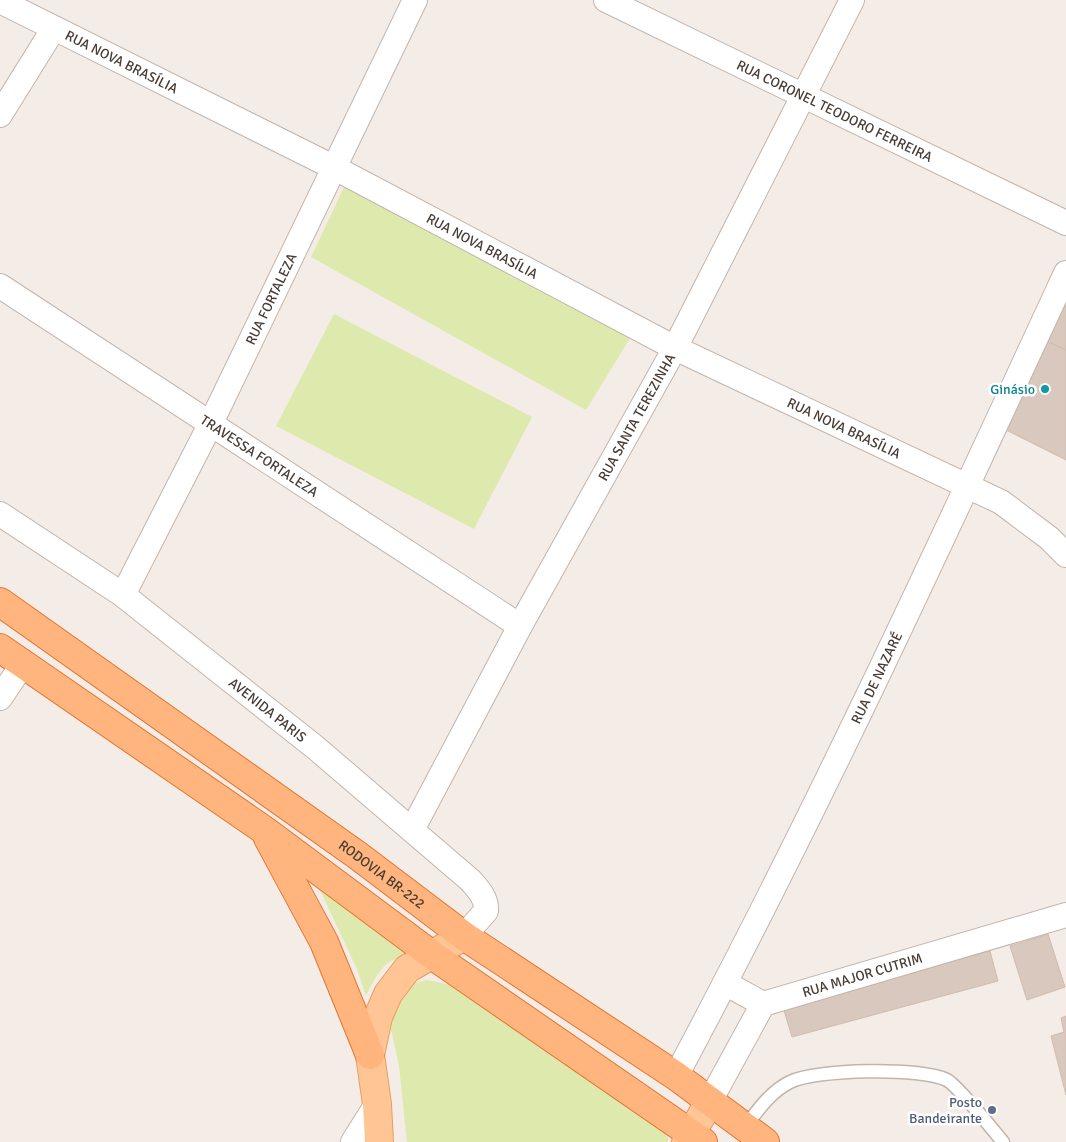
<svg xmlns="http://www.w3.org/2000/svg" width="1066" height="1142" font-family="Signika,sans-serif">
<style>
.green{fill:#deeaad}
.building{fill:#d9c8be;stroke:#d1bbae}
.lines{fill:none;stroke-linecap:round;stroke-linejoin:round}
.service-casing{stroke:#c3b5ab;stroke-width:15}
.minor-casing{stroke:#c3b5ab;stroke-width:26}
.primary-casing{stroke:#ea9c5f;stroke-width:30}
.trunk-casing{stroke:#e5742f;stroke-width:30}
.service{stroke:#fff;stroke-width:12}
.minor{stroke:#fff;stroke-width:24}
.primary{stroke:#ffc594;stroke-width:28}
.trunk{stroke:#ffb57d;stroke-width:28}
.culture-dot{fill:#0f9aa8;stroke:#fff;stroke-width:2}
.service-dot{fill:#5c6f8a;stroke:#fff;stroke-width:2}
.labels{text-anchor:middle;stroke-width:5;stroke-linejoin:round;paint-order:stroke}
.street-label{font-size:14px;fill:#473c35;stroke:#fff}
.culture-label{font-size:14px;fill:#0d838f;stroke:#fff;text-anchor:end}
.service-label{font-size:14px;fill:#4e5e75;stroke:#fff;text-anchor:end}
</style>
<rect width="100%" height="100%" fill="#f4ece6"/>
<path class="green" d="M344,187L632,335L586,410L311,257Z
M334,314L532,417L474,529L276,426Z
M318,886L420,951C385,960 382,964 366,996L357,969Z
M427,980L462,987L660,1122L668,1136V1142H407L399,1066L390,1025L397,999L409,984Z"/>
<path class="building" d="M1066,298V350L1046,341Z
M1046,341L1066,350V460L1004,429Z
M1048,934L1065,987L1027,1000L1010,946Z
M990,951L998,981L792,1037L783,1007Z
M1066,1016V1095L1051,1036L1064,1032L1061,1018Z"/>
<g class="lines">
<defs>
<path id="service" d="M745,1127C758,1110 770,1092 790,1082C815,1069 922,1067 947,1080C958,1086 993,1130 1003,1142"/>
<g id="minor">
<path id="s1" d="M606,0L1066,223"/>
<path id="s2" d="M0,1L333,167L675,348L1001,502L1049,538L1066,555"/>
<path d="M0,115L54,28"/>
<path id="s3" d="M0,286L520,626"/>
<path id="s4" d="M0,514L123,595L316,748L470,880C478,889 487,898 486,911L464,936"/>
<path id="s5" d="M123,595L210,425L415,0"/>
<path d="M0,698L23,664"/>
<path id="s6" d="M412,830L520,626L675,348L852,0"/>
<path d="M725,983L763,1004"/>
<path id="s7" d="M676,1076C816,814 941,543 1066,273"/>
<path id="s8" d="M710,1101L763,1004L1066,915"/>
<path d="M353,1142L377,1104"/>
</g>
<path id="primary" d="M379,1142L377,1104L370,1055L378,1017L388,994L407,969L464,936
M686,1142L710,1101"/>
<g id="trunk">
<path id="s9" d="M0,602L357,855L464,936L676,1076L765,1142"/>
<path d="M0,648L264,830L432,955L703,1142"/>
<path d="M268,838L324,942L370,1055"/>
</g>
</defs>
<use href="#service" class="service-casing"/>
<use href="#minor" class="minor-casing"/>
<use href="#primary" class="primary-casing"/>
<use href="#trunk" class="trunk-casing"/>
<use href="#service" class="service"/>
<use href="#minor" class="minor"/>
<use href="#primary" class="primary"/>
<use href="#trunk" class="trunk"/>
</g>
<circle class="culture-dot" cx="1045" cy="389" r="5"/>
<circle class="service-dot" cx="992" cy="1110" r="5"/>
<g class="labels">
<g class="street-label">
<text dy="5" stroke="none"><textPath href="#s2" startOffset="136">RUA NOVA BRASÍLIA</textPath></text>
<text dy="5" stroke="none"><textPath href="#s1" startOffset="254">RUA CORONEL TEODORO FERREIRA</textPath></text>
<text dy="5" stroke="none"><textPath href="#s2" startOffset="541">RUA NOVA BRASÍLIA</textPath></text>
<text dy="5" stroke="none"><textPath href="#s5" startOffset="331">RUA FORTALEZA</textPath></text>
<text dy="5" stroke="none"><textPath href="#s6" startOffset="470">RUA SANTA TEREZINHA</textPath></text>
<text dy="5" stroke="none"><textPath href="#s2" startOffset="946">RUA NOVA BRASÍLIA</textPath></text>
<text dy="5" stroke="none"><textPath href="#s3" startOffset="310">TRAVESSA FORTALEZA</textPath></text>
<text dy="5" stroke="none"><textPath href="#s7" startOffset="446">RUA DE NAZARÉ</textPath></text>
<text dy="5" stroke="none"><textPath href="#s4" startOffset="332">AVENIDA PARIS</textPath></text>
<text dy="5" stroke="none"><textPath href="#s9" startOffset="469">RODOVIA BR-222</textPath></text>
<text dy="5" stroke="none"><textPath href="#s8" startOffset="214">RUA MAJOR CUTRIM</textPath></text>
</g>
<g class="culture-label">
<text x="1035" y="394">Ginásio</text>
</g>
<g class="service-label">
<text x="982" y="1107">Posto<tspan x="982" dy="16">Bandeirante</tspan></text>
</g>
</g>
</svg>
